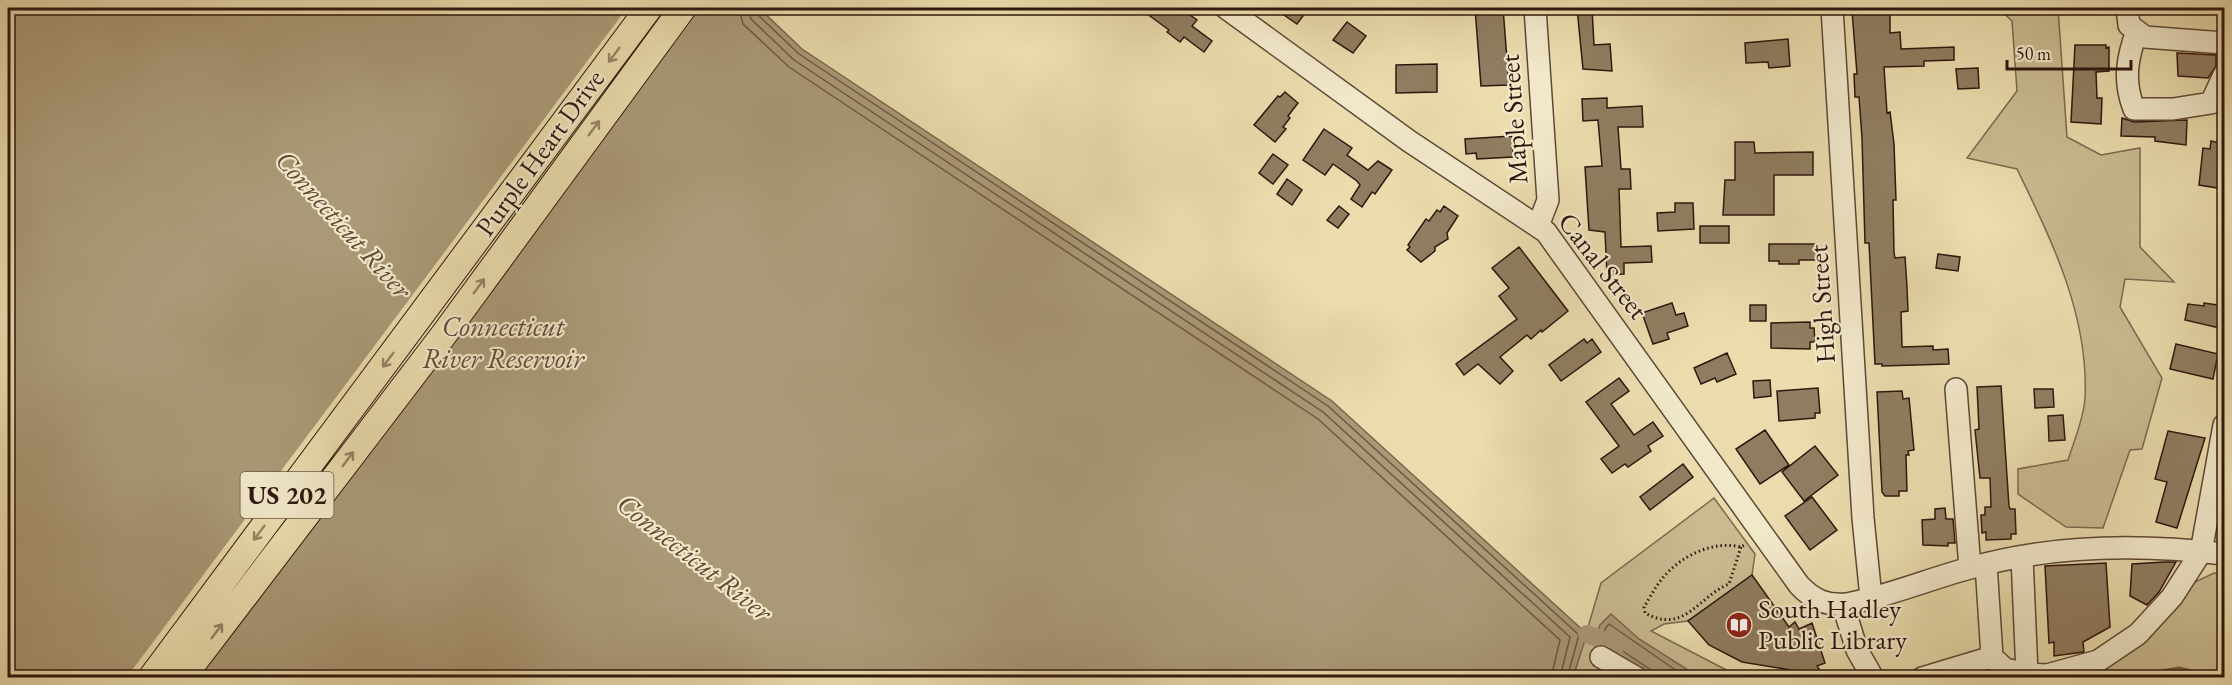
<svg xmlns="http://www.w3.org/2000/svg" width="2232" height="685" font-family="'EB Garamond',serif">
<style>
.green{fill:#cabb92;stroke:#7c6950;stroke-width:1.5}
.water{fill:#a97;stroke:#79654d;stroke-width:1.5}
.pier{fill:#eadcad}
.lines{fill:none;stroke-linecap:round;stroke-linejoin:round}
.shore{stroke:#6c5842;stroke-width:1.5}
.stream{stroke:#79654d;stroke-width:5}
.canal{stroke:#a97;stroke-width:18}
.building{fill:#907d61;stroke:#2f170e;stroke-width:1.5}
.minor-casing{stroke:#5e4836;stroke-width:24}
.major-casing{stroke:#2f170e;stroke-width:28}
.path{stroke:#2f170e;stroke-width:3;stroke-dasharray:1.5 3;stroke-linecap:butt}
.minor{stroke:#f1e8ca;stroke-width:21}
.major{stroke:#eadcad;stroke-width:26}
.oneway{stroke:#968365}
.labels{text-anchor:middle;stroke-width:4.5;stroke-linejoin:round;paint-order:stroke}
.shield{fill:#f1e8ca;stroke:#695646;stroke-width:1.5}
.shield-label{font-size:26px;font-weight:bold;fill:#2f170e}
.street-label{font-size:27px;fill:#2f170e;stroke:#f1e8ca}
.poi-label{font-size:27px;fill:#2f170e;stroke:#f1e8ca;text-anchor:start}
.water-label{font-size:28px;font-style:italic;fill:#604b38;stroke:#f1e8ca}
</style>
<rect width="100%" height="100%" fill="#eadcad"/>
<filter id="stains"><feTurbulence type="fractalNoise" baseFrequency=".00333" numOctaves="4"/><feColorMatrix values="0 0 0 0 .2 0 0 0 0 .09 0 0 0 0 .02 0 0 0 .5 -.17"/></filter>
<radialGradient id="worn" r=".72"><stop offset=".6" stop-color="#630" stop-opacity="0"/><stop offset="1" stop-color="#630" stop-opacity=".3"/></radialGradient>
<path class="green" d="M1998,8H2058L2067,137L2101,155L2140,148V247L2174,282L2125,279L2120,307L2162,378L2142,449L2130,450L2103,528L2066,527L2018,494V469L2068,460C2074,441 2084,418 2085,398C2089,316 2052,241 2017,169L1967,158L2017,91L2012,21Z
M1714,498L1755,554L1752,575L1688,621L1664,624L1651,631L1740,677L1573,678L1601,583Z
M2214,573L2224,574V677L2080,678L2136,648L2193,583Z"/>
<path class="water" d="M8,8H759L802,49L1332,401L1587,634L1573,677H8Z
M1611,614L1639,639L1699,677H1652L1594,640L1600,625Z"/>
<path class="pier" d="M627,8H700L200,677H127Z"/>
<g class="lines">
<path class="shore" d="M739,8L743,24L789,67L1318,419L1560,640L1551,678
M748,8L751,19L794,60L1323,412L1570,637L1560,678
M755,8L757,14L799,54L1328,406L1579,635L1567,678
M1654,678L1651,670L1603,638L1605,629L1609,624L1687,678"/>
<path class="stream" d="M2125,678L2179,669L2201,674L2224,672"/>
<path class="canal" d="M1587,634L1617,645"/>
</g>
<path class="building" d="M1139,8H1180L1197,20L1192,26L1212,41L1204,52L1184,37L1180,42L1167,32L1169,30Z
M1274,8H1309L1297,24Z
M1475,8H1503L1509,85L1481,86Z
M1577,8H1592L1594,45L1610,44L1612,71L1583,69Z
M1864,8H1890V33L1900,32L1901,49L1954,47V60L1924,61V66L1884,67L1887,113L1890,112L1894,144L1896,200H1893L1894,253L1895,258L1905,257L1907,287L1908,311L1901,312L1902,347L1933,346V350L1948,349L1949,364L1882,366V364H1875L1869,243H1865L1862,138L1859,97H1855L1854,74H1857L1852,11H1864Z
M1347,22L1366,36L1353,53L1333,40Z
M1788,39L1790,66L1769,68L1768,62L1746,63L1745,43Z
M2075,45H2106V48L2109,47V71L2096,72L2097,98H2102L2101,124L2071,122Z
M2177,53L2216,55V66L2208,78L2178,76Z
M1437,64V92L1396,93V65Z
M1978,68L1979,88L1958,89L1956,69Z
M1285,92L1298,103L1288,116L1290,118L1283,127L1286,129L1275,142L1254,125L1278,96L1280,97Z
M1607,98V108L1642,106L1643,127H1618L1621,169H1630L1631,189H1619L1621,247L1651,246L1652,262L1624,263V274L1607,275L1605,232L1589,230L1585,167L1602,166L1598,120L1583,121L1582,99Z
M2122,118L2134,122L2187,120L2186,145L2155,141V137L2121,136Z
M1324,129L1352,148L1347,155L1368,170L1378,161L1392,170L1375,194L1372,192L1362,207L1351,199L1360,185L1357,181L1333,164L1325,175L1303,160Z
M1512,136L1513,157L1477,159L1476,153L1466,154L1465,139Z
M2211,141L2224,144V189L2199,185L2203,148L2210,149Z
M1735,142H1754L1755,153L1813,152V175H1774V215H1723L1725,180H1735Z
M1273,154L1288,165L1273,184L1259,173Z
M1287,179L1302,190L1292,205L1277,194Z
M1675,203H1693L1694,229L1658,231L1657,213L1675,212Z
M1339,206L1349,214L1338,228L1327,220Z
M1444,206L1458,216L1447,233L1448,239L1435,247V251L1421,262L1407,250L1410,247L1408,245L1426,219L1429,221L1437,210L1440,212Z
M1700,226H1729V243H1700Z
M1769,244H1816V260H1799V264H1779V261H1769Z
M1519,247L1568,311L1542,332L1541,330L1531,339L1527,335L1500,357L1513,371L1500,384L1478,364L1464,375L1456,364L1517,319L1499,296L1509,288L1492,268Z
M1938,254L1960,257L1958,271L1936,268Z
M1672,303L1676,315L1684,313L1688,326L1667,333L1669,339L1653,344L1642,313Z
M2204,303L2224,306V329L2185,320L2188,304L2204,306Z
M1750,305H1766V321H1750Z
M1810,322V328H1814L1815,342H1810V349L1771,348V323Z
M1584,339L1587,343L1592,339L1601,352L1561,381L1549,365Z
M2176,344L2218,354L2213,379L2170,369Z
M1727,353L1736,374L1717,382L1715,378L1701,384L1694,368Z
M1619,378L1629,391L1611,404L1634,435L1653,422L1663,436L1648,446L1651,451L1628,467L1625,464L1612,473L1601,459L1619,446L1586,402Z
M1770,380L1771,396L1754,398L1753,381Z
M2001,386L2009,506L2010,509H2015L2016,534H2011V539L1986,540V532L1982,533L1981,515H1985V507H1991L1990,478H1980L1975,430L1979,429L1977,387Z
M1818,388L1820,413H1815V418L1779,421L1777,391Z
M2034,389H2053L2054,407L2035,408Z
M1902,391L1903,399L1909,398L1914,450L1908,451L1909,455H1906L1907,491H1899V496H1885L1882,492L1877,392Z
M2063,415L2065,440L2049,441L2048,416Z
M1765,430L1789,465L1760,484L1736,449Z
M2168,431L2205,438L2177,528L2156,522L2167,482L2155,479Z
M1815,446L1838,475L1804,501L1782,472Z
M1683,464L1693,477L1650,510L1640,497Z
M1812,497L1837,530L1810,550L1785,516Z
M1945,508L1946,519H1953L1955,543H1948V546L1923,545L1922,520L1935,519V509Z
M2164,562H2176L2159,592L2147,605L2130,596L2132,564Z
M2106,563L2110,627L2083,642L2084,652L2054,656V642L2049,643L2045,566Z
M1752,575L1789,627L1795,622L1799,629L1812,623L1825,663L1817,666L1825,678H1783L1791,670L1742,662L1709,645L1688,621Z"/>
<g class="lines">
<defs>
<path id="minor" d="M1226,8L1409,141L1546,232L1799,585C1813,600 1827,606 1847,604C1889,596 1929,579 1970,568C2051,545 2141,544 2224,554
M1535,8L1548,200L1538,226
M1832,8L1863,518L1871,598
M2127,8L2129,25L2145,37L2224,43
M2137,31C2127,58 2123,81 2134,109H2173L2211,103L2224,75
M1956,389L1970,568
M1986,564L1992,657L2005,669L2027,674L2022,557
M1843,605L1857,650L1873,678
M1601,657L1637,678
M2027,674L2047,675L2098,661L2138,634L2172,597L2201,552L2224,425
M1922,678L1992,657"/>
<path id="major" d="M151,678L649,8
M182,678L445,333L683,8"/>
</defs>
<use href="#minor" class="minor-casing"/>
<use href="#major" class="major-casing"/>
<path class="path" d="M1741,547L1729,584C1699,596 1684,635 1645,613L1644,607C1650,598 1655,587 1662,579C1680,556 1713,540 1741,547L1746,544"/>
<use href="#minor" class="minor"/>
<use href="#major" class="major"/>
</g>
<defs><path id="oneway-shaft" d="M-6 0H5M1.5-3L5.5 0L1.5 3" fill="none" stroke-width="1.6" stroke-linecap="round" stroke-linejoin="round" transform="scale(1.5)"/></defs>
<g class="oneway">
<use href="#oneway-shaft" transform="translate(614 55) rotate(127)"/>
<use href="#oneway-shaft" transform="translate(594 128) rotate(-54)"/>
<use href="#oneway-shaft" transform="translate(479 286) rotate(-54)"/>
<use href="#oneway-shaft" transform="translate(388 360) rotate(127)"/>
<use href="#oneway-shaft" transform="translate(348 459) rotate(-53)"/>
<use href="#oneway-shaft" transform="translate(259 533) rotate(127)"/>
<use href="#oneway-shaft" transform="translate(217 631) rotate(-53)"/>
</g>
<defs>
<symbol id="library-disc" viewBox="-11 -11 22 22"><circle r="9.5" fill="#8f2418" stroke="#f1e8ca"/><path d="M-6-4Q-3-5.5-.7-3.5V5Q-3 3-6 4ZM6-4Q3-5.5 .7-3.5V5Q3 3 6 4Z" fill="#fff"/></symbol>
</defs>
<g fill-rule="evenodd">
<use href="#library-disc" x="1724" y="610" width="30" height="30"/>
</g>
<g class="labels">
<rect class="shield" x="240.5" y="472" width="93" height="46" rx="4.5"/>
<g class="shield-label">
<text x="287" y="504">US 202</text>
</g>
<g class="street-label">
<text transform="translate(1514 119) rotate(-94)" y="9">Maple Street</text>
<text transform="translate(540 153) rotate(-54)" y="9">Purple Heart Drive</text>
<text transform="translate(1603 266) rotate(52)" y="9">Canal Street</text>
<text transform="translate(1822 304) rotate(-94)" y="9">High Street</text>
</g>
<g class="poi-label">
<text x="1758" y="618">South Hadley<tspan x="1758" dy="31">Public Library</tspan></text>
</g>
<g class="water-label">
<text transform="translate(344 224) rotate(48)" y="10">Connecticut River</text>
<text x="503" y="336">Connecticut<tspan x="503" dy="32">River Reservoir</tspan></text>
<text transform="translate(695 557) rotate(38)" y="10">Connecticut River</text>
</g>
</g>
<rect width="2232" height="685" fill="none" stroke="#eadcad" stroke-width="30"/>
<rect x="9" y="9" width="2214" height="667" fill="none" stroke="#2f170e" stroke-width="3"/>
<rect x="15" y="15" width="2202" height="655" fill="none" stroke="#2f170e" stroke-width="1.5"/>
<path d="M2007 60v9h124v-9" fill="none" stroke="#2f170e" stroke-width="3"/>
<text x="2016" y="60" font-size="18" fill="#2f170e" stroke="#f1e8ca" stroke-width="4.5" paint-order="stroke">50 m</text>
<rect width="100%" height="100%" filter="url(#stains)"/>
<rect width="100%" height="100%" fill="url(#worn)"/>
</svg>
